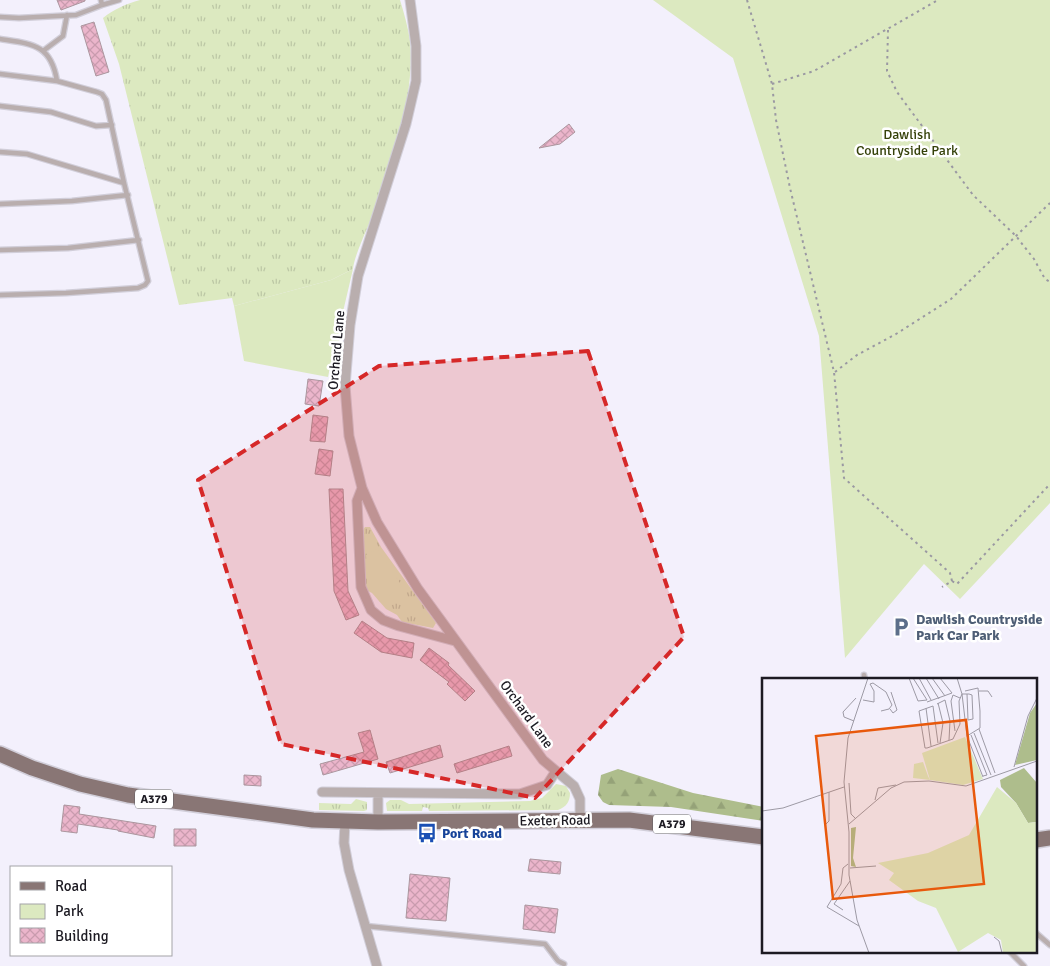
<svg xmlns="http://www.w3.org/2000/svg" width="1050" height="966" font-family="Signika,sans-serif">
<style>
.grass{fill:url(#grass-tufts)}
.forest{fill:url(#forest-firs)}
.park{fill:#dce9c0}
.building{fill:url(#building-cross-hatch);stroke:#ab969e}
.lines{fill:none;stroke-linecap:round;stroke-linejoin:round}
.lane-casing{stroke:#d1ced9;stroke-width:7}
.street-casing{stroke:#d1ced9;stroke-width:11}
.primary-casing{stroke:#d1ced9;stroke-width:18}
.path{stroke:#9a98a2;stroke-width:2;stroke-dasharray:2.5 4;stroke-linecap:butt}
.lane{stroke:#b9aeae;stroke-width:4.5}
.street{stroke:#b9aeae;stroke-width:9}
.primary{stroke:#897675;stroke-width:15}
.marked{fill:#d62828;fill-opacity:0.2;stroke:#d62828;stroke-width:4;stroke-dasharray:10 6;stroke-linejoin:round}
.labels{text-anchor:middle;stroke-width:5;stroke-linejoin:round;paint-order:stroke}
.shield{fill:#fff;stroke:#605f64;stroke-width:1}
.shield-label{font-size:12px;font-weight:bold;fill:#1c1a22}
.park-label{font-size:14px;fill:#354109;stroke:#fff}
.street-label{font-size:14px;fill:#1c1a22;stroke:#fff}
.service-label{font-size:14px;font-weight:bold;fill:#4e5e75;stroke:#fff;text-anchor:start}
.transit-label{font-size:14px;font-weight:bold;fill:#164399;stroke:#fff;text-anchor:start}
.inset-road{fill:none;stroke:#9d9aa5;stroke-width:1}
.view{fill:#e8590c;fill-opacity:0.15;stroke:#e8590c;stroke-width:2.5}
.inset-edge{fill:none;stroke:#1c1a22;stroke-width:2.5}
</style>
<defs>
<pattern id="grass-tufts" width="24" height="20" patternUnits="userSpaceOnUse" patternTransform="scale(1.25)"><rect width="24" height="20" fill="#dce9c0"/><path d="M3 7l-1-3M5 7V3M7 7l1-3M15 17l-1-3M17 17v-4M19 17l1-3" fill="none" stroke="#bcc7a5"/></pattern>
<pattern id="forest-firs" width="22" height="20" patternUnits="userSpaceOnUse" patternTransform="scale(1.25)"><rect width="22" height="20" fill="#aebd8c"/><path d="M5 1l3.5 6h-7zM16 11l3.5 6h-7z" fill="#95a278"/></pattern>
<pattern id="building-cross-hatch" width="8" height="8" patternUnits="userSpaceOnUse" patternTransform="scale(1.25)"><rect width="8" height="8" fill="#ebb5cb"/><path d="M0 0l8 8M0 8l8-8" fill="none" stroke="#c99bae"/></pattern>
</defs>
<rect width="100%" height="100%" fill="#f3f0fc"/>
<path class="grass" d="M140,0H400C404,13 408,27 410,41C415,95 394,159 375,208C370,224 354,255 353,269L331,280L234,306L232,298L179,305L119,64L103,18C114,9 126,4 140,0Z
M365,527H370L381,547L436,623L433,628L402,622L397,615L386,609L372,593L366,590L363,530Z
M556,784L566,786L570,793C570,802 566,807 558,810L429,811L428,808L423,807L422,811H387L386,803L390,800H401L409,804L530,801L542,798Z
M356,799L367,802V810L364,811L319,810V803L351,804Z"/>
<path class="forest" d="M618,769L693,793L764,807V821L671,807L609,805L603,802L598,795L601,775Z"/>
<path class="park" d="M653,0H1050V503L960,599L924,564L845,658L819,336L733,58Z
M353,269L342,316L336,365L330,367L328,377L244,361L234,306L331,280Z
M377,549L402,586L380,602L368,586L366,555Z"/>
<path class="building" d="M57,0H85V1L61,10Z
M94,22L109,72L96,76L81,26Z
M569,124L575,132L560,144L539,148Z
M308,379L323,381L319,406L305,404Z
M313,415L328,417L325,442L310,441Z
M319,449L333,451L330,476L315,474Z
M329,489H343L348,591L359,615L346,620L334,591Z
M362,621L387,638L414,643L412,658L381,652L354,633Z
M429,648L449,663L448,665L475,691L465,701L447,684L449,682L420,660Z
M370,730L378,759L323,775L320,764L364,752L358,733Z
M440,745L443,757L390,773L386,762Z
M509,746L512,756L457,773L454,764Z
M244,775L261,776V786L244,785Z
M64,805L80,807L79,814L156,826L154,838L118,831V830L78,824L77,833L61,831Z
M174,829H196V846H174Z
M530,859L561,862L560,874L528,871Z
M410,874L450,878L446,921L406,918Z
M525,905L558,909L555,933L523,929Z"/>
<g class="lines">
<defs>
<path id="lane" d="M102,5L119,0
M0,17L19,18L76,15L102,5L101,0
M0,39C32,44 51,44 57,81L97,92L102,94L106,100L124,183L148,281L145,285L138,288L66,293L0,295
M43,51L63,36L67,15
M0,74L57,81
M0,106L51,112L96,126L112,125
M0,152L27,154L124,183
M0,204L72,201L128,195
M0,250L68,248L139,240
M864,675L865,680
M366,926L545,944L558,961L564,964
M1036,933L1050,945
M1010,952L1024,966"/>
<path id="street" d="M410,0L416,46V81L406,124L358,276L350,325L345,386L349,436L362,488L377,522L418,589L543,760L574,786L580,799V819
M362,488L357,501L361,587L371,610L383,620L399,626L455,641
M322,792L520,794L547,785L556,771
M345,822L344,843L349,870L377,966
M378,822V794"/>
<path id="primary" d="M0,754L32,768L80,784L128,795L313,820L378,822L629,820L764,837
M1036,840L1050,838"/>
</defs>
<use href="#lane" class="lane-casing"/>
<use href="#street" class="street-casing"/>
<use href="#primary" class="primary-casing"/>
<path class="path" d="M747,0L772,84L776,120L790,188L834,372L844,478L950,573L952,581L942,587
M888,30L887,71L897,92L973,195L1016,236L1034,259L1045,279L1050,282
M772,84L814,71L938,0
M835,372L857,355L896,334L951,299L1050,203
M952,581L957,584L1050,484"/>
<use href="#lane" class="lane"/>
<use href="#street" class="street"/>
<use href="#primary" class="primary"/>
</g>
<path class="marked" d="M588,351L684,637L535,798L281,744L198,480L379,366Z"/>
<defs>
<symbol id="parking-bare" viewBox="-9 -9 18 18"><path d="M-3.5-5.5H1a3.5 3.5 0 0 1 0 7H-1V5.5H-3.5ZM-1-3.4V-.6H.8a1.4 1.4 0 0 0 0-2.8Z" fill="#5c6f8a" stroke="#fff" stroke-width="2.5" paint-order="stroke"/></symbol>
<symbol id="bus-bare" viewBox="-9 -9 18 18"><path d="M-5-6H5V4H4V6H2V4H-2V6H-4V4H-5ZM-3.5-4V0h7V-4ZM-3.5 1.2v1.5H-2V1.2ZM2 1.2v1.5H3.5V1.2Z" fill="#1a4fb4" stroke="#fff" stroke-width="2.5" paint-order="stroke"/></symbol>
</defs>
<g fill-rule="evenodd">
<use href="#parking-bare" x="887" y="613" width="28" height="28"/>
<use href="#bus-bare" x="413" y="819" width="28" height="28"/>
</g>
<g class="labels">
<g class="shield">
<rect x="135" y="789.5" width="38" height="19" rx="4"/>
<rect x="653" y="814.5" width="38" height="19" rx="4"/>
</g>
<g class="shield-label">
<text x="154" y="803">A379</text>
<text x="672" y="828">A379</text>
</g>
<g class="park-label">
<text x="907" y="139">Dawlish<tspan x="907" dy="16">Countryside Park</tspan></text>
</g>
<g class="street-label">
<text transform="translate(336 350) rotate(-85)" y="5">Orchard Lane</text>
<text transform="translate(527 714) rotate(54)" y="5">Orchard Lane</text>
<text transform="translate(555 820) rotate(-1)" y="5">Exeter Road</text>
</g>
<g class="service-label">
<text x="916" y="624">Dawlish Countryside<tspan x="916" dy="16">Park Car Park</tspan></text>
</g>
<g class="transit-label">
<text x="442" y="838">Port Road</text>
</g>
</g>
<g transform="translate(762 678)">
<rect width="275" height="275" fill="#f3f0fc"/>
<path d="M203,59L221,101L201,107L168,102L160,75Z" fill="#dce9c0"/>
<path d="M275,25V82L253,87L268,35ZM262,90L275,105V144L266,145L254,125L239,109L238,102ZM94,149L91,180L94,189L89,188V150Z" fill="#aebd8c"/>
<path d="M161,84L166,98L168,102L151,100L152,86ZM235,109L254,125L266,145L275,144V275H241L239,262L226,255L196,274L174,230L156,223L127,202L132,195L116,185L166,175L207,157Z" fill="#dce9c0"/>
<path class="inset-road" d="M106,0L86,60L82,104L87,154V197L95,242L107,275M147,0L156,23L165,22M151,0L165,22M157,0L169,22M164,0L177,21M170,0L183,18M203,13L216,10L218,33V50L205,58L200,16H207L210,17L211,41L206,42L205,16M217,13H226L230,19M101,22L112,24V13L108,6L111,5L124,14L130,27L127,31L119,33M165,24L190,15L178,0M176,25L181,45L178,65M175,26L183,22L188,43L187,62M164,30L169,68M128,31L131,35L135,32L129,14M92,43L82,39L81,34L94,20M217,51L233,95M193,53L189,23L191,17L198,20M212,55L229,97M209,57L225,97L221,98M205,58L221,99M176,65L171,28L157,33L163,70H165L191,61L198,46L197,23L200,16L195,0M252,89L266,38L275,20M87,105L89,136L94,141M113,122L116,110L134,107M0,133L21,130L82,109M64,146L67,143V114M87,146L129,110L142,104L167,103L204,108L275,83M86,186L81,190L79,206L65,229L97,248M88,190L114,188M81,232L72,226L88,203M232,259L237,263L240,275M11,275H29"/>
<path class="view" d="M204,42L222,206L71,221L54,58Z"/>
<rect width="275" height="275" class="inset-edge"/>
</g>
<rect x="10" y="866" width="162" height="90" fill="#ffffff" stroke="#a4a3a7"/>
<rect x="20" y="882" width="25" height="8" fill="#897675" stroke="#a4a3a7"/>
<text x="55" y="891" font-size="15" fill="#1c1a22">Road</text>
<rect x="20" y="904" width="25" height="15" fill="#dce9c0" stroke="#a4a3a7"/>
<text x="55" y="916" font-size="15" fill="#1c1a22">Park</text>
<rect x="20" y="928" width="25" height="15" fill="url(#building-cross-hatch)" stroke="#a4a3a7"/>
<text x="55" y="941" font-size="15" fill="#1c1a22">Building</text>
</svg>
